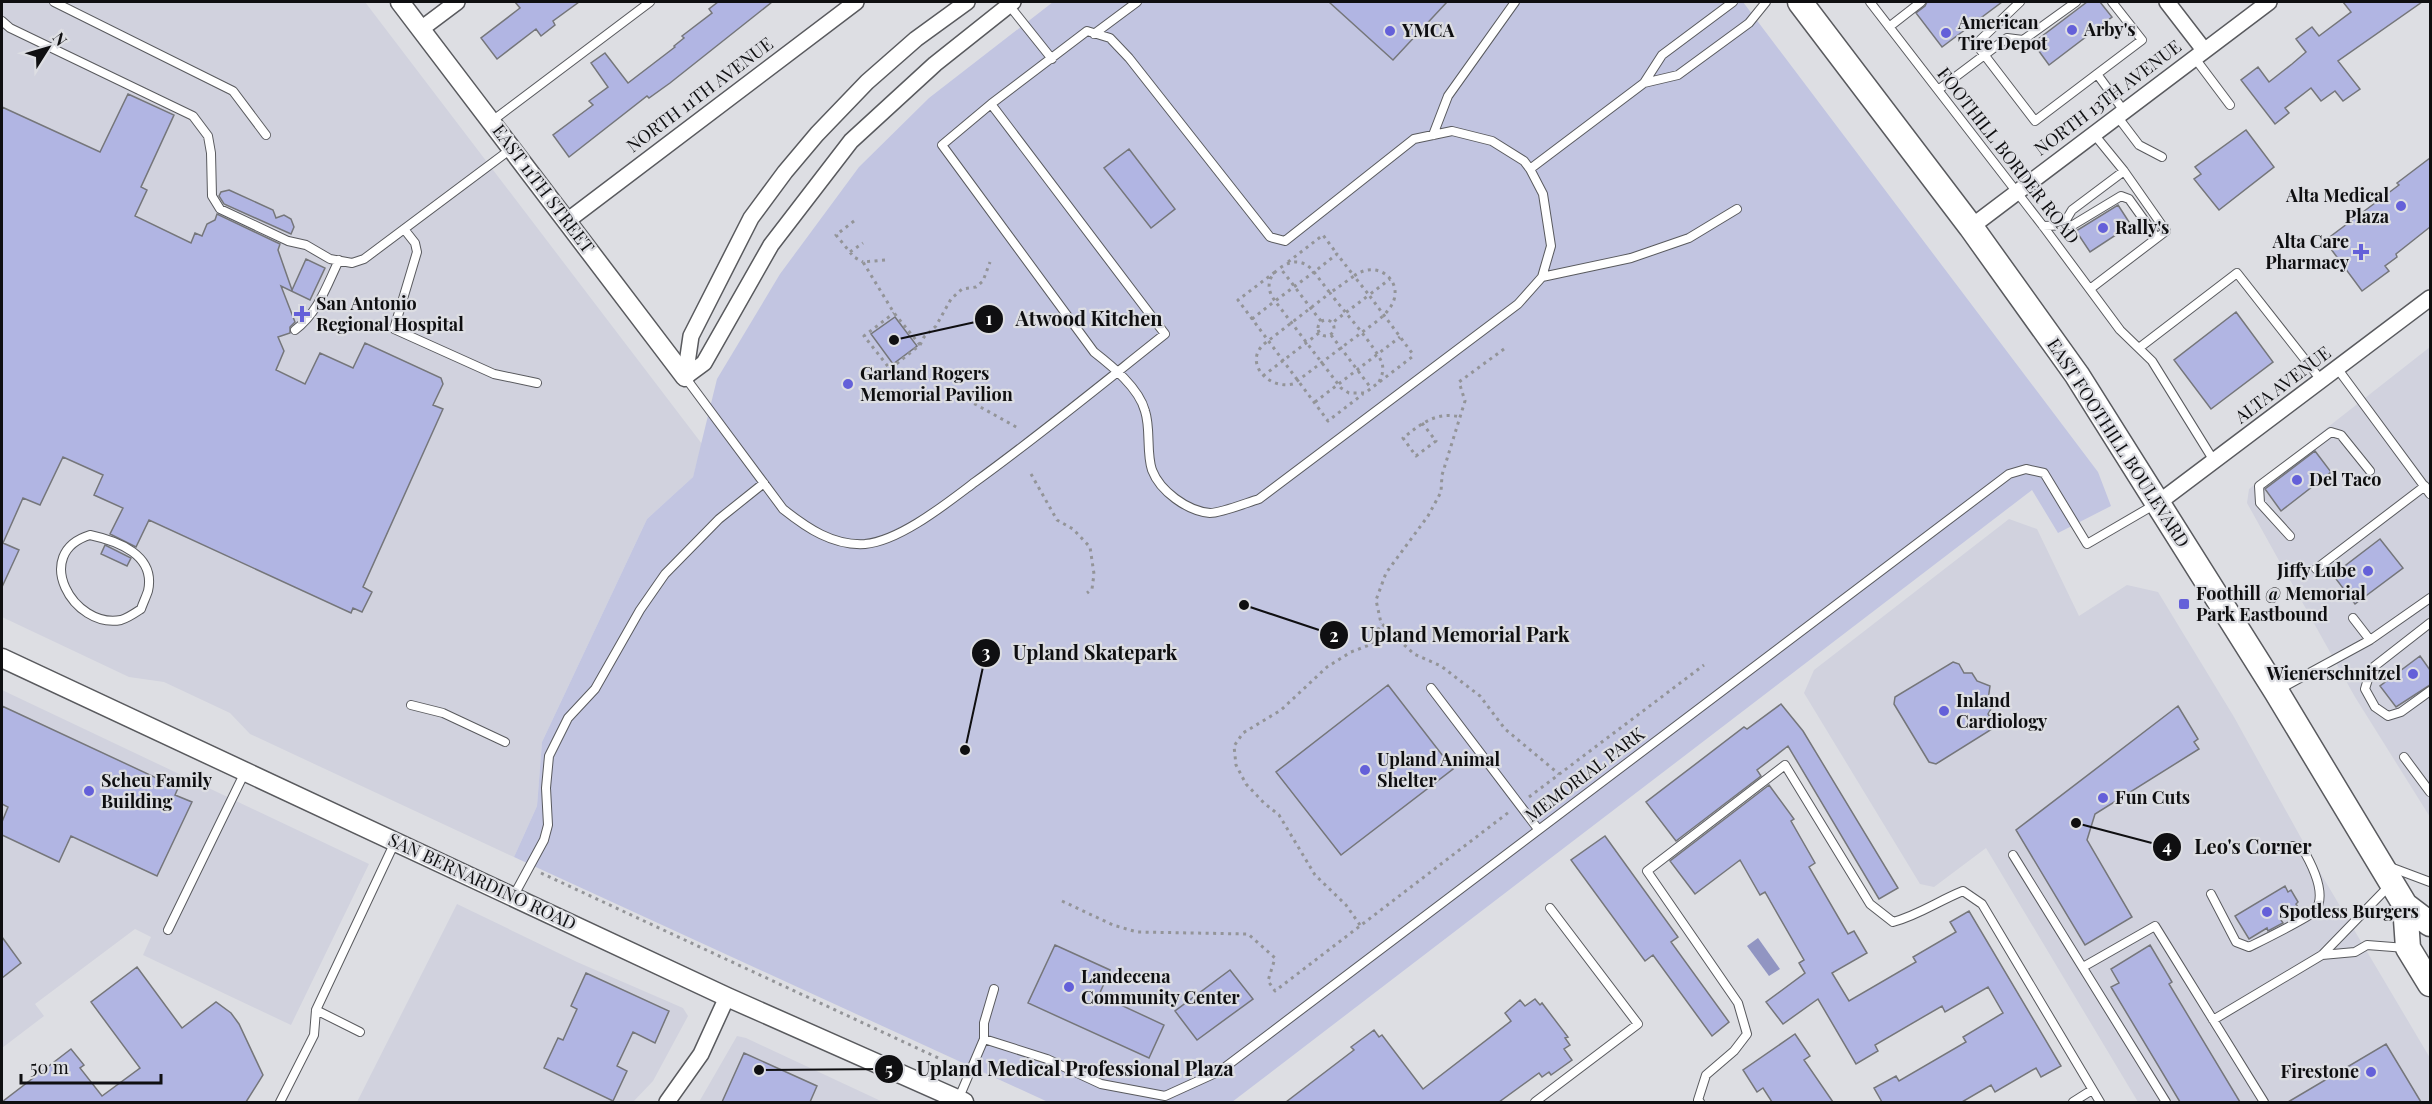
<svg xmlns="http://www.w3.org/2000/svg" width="2432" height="1104" font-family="'Playfair Display',serif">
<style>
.built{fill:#d1d2de}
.green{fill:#c2c5e1}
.water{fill:#9195c2}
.building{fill:#b1b5e3;stroke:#75767a;stroke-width:1.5}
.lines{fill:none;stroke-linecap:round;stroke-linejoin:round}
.service-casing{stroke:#595a5e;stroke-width:10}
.minor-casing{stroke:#595a5e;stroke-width:18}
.tertiary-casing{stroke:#595a5e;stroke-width:21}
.primary-casing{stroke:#595a5e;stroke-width:27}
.path{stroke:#939498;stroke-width:3;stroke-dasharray:3 4.5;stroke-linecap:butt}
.service{stroke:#fff;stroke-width:8}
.minor{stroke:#fff;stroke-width:15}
.tertiary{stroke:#fff;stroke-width:18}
.primary{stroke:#fff;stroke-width:24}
.poi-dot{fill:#6460d9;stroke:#dddee3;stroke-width:2}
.labels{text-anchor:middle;stroke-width:4.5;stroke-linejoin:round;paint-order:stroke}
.poi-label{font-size:18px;font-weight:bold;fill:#0f0f11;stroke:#dddee3;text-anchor:start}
.street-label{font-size:18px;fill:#0f0f11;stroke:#dddee3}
.leader{fill:none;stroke:#0f0f11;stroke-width:2}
.callout-dot{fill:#0f0f11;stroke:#dddee3;stroke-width:2}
.mark-label{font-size:18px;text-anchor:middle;font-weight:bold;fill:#fff}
.callout-label{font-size:20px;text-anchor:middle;font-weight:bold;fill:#0f0f11;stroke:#dddee3;stroke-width:4.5;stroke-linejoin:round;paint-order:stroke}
</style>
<rect width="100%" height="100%" fill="#dddee3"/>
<path class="built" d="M2,2H365L702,444L693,477L647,519L542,742L537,806L514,857L250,734L230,713L164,682L129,677L2,617Z
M2430,347V817L2355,697L2247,503L2249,489Z
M2009,519L2037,529L2079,616L2127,585L2158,592L2234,717L2321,874L2430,1058V1102H2138L1986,848L1934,887L1920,884L1804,693L1814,670Z
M2,690L369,864L291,1025L143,955L151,937L135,929L35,1004L44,1016L2,1048Z
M457,904L577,962L683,1008L688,1016L653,1081L633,1102H357Z
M737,1036L746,1038L883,1102H699Z"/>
<path class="green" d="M1053,2H1743L2098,472L2111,506L2058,533L2032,490L1232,1102H1048L514,857L537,806L542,742L647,519L693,477L717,379L780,274L859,167L929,98Z"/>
<path class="water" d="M1758,938L1780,969L1769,976L1747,946Z"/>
<path class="building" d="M515,2H579L553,21L555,25L541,36L536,29L497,59L481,38L520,8Z
M718,2H772L670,83L649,98L647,96L569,157L553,135L593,105L589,101L608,87L591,63L605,53L628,83L675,47L674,46L684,38L682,36L712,13L709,9Z
M1329,2H1447L1393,60Z
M1927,2H2002L1942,47L1916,13L1925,6Z
M2087,2H2100L2112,17L2049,65L2033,43Z
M2343,2H2422L2338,61L2360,89L2343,101L2335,91L2321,101L2311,88L2285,108L2289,113L2275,124L2241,80L2258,67L2269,82L2292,64L2306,52L2296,39L2312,27L2319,36L2351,12Z
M128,94L174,115L141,187L147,190L135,216L191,243L195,233L202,236L207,224L215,220L217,214L280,244L278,250L292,290L306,259L325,268L310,300L281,286L295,322L290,327V333L278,337L284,351L276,370L305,384L320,353L353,368L365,343L441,378L443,384L433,405L443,409L363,587L372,592L362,612L353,608L351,613L149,520L136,547L110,534L123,508L94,495L103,475L63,457L40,505L23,498L3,543L19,550L2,587V107L100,152Z
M2246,130L2274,167L2219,210L2194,179L2201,174L2195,167Z
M1129,149L1175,209L1151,228L1104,168Z
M2430,158V227L2396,254L2397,257L2385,266L2389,271L2362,291L2328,245L2331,242L2327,239L2399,185L2397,183Z
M229,190L273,210L276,218L284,215L291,219L294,227L291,234L224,204L219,196L221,192Z
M2118,205L2131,225L2090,252L2076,231Z
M2236,312L2273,362L2211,409L2174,360Z
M895,317L917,346L893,364L871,334Z
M2315,451L2331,472L2281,511L2265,489Z
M2380,539L2403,568L2355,604L2333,575Z
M105,545L131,558L127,566L101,554Z
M2420,656L2430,670V685L2396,707L2380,686Z
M1953,662L1959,664L1964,673H1972L1977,681L1990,686L1988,700L1992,707L1988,714L1994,724L1992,729L1936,764L1929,762L1894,704L1895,697Z
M1388,685L1453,769L1341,855L1276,772Z
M1781,704L1803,731L1898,888L1879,899L1788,746L1757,770L1761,776L1676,841L1646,802L1744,727L1747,729Z
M2,706L178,788L175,795L192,802L157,876L71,836L59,862L2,835V822L8,807L2,804Z
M2178,706L2198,739L2194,742L2199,749L2095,814L2087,840L2132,917L2085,945L2016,830Z
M1769,785L1794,819L1791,821L1815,863L1809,867L1848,934L1854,931L1867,953L1832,973L1849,1001L1916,962L1913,957L1956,932L1950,922L1969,911L2061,1066L2041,1077L2036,1068L1995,1092L1991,1085L1962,1102H1882L1874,1088L1896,1076L1899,1081L1966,1042L1963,1037L2003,1013L1988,987L1945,1012L1942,1006L1875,1045L1878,1051L1856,1064L1818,999L1783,1024L1766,1002L1805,973L1799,963L1804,960L1765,892L1760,895L1740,860L1695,894L1670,861Z
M1605,836L1678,937L1671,942L1729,1022L1712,1036L1653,955L1645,961L1571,860Z
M2285,886L2288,892L2291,890L2298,902L2296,904L2299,909L2281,920L2283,923L2268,931L2267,928L2249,939L2235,916Z
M2,937L21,963L2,978Z
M1055,945L1110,970L1099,995L1164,1025L1149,1058L1028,1003Z
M2150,945L2172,982L2169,984L2240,1102H2180L2111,987L2119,983L2111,969Z
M137,967L182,1028L216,1002L231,1013L239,1024L263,1075L246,1102H2L71,1049L84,1065L80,1068L102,1096L140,1068L91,1002Z
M1230,970L1253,999L1197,1040L1175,1011Z
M586,973L669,1011L655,1043L633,1032L617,1066L627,1071L613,1101L544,1068L558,1038L563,1040L577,1009L571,1006Z
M1535,999L1540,1005L1542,1003L1568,1037L1565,1038L1570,1045L1564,1049L1572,1060L1551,1075L1549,1072L1542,1077L1539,1073L1499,1102H1286L1354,1050L1351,1047L1374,1030L1379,1037L1382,1035L1423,1089L1511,1021L1505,1013L1520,1000L1525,1006Z
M1795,1034L1810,1056L1804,1060L1833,1102H1772L1763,1088L1757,1092L1743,1070Z
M2386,1044L2421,1102H2288Z
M744,1053L817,1086L810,1102H722Z"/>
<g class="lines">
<defs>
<path id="service" d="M54,2L233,91L266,135
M1870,2L2043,226L2120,330L2152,361L2214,461
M2020,2L1976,44L2035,121L2097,74L2124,111
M1008,4L1052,59
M2,21L10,28L193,116L208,136L211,153L212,196L220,209L288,241L306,245L330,259L352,263L364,259L511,149
M1889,27L1921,2
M1094,34L1137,2
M2194,57L2230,105
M2097,74L2142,40L2112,2
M1644,83L1678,75L1749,23L1766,2
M1938,90L2007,38L2023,40L2076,2
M2117,116L2139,145L2162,157
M492,121L650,2
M1433,135L1448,96L1515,2
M1530,169L1524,161L1492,141L1452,131L1414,139L1285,241L1270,237L1129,58L1110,38L1087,31L991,104L942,145L1094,352C1112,366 1139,388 1145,411C1151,429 1146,452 1152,470C1160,491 1187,511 1210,513C1221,513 1246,503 1259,499L1518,304L1542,277L1551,246L1543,194L1530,169L1644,83L1662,55L1733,2
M2063,225L2072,210L2124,171
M2043,226L2073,225L2121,196L2129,199L2157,238
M404,229L415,243L417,252L394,329L494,374L537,383
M1542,277L1631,258L1689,238L1737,209
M2090,289L2166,231L2124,171L2093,133
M295,330C318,313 327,285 339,260
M2139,348L2237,273L2321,380
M2337,368L2430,494
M685,377L783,509C807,528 833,546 865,544C900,541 947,503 975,482C1040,435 1102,384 1165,334L991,104
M90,535C118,541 156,555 148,591C146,597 143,603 141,609C135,613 128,618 121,620C73,629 31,553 90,535Z
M2290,536L2260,503L2259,486L2331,432L2341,435L2370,471
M2316,569L2425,486
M2430,623L2371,669L2365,689L2375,707L2388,716L2401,712L2430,691
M2370,640L2430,598
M1431,688L1538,829
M2280,689L2370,640L2353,618
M411,705L443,713L505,742
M2404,757L2430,792
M2013,855L2166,1102
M2390,867L2430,882
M2211,894L2236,942L2249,947C2261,941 2308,918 2315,911C2328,894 2310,861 2301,846H2279
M513,897L544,840L548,825L546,788L549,756L568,718L595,689L640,610L665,574L719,519L764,483
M168,930L245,772
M2322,955L2355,952L2367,945L2406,948
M2083,967L2155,926L2264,1102
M316,1010L360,1032
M2213,1020L2322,955L2389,886
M984,1039L1047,1059L1101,1084L1165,1096L1220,1071L2009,474L2026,469L2044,473L2087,544L2154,505
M958,1100L984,1039V1023L994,989
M280,1102L314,1035L316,1010L395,842
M1535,1102L1638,1024L1550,908
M1700,1102L1698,1100L1706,1075L1734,1051L1747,1034L1738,1003L1647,871L1785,765L1870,904L1893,922C1919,915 1938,901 1963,891L1982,904L2100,1102
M2073,1102L2092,1090"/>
<path id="minor" d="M2167,2L2204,50
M421,29L457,2
M567,221L856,2
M1971,227L2269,2
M685,377L704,363L771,245L851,141L935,64L1013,2
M685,377L691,336L751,218L785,172L817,134L867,82L916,39L967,2
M2158,503L2430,298
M667,1102L701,1054L727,997"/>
<path id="tertiary" d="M400,2L685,377
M2,658L727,997L964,1102"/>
<path id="primary" d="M1800,2L1971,227L2077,375L2276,691L2405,905L2430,924
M2405,905L2408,948L2430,984"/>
</defs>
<use href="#service" class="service-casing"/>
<use href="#minor" class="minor-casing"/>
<use href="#tertiary" class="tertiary-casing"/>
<use href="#primary" class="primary-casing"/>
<path class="path" d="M854,221L836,235L854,257L863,262
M850,252L863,243
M885,260L863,262L894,313L920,345L890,369L864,336L894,313
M1288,262L1323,235L1337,254
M1275,272L1238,300L1328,421L1363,394
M1252,319L1275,301C1266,289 1267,277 1280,268
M1318 328a8 8 0 1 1 16 0a8 8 0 1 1-16 0Z
M1321,321C1307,304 1294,285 1280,268C1292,259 1305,260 1314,272L1275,301L1341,388L1349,393H1365L1412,357V353L1369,295L1332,323
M1331,335L1371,388
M920,345L924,337L936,326L951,299L962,289L976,287L983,281L990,262
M1504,349L1459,382L1465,401L1442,475L1441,492L1428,516L1386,573L1376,600L1381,623L1414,654L1441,666L1480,696L1505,729L1559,774
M1263,376L1319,333
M1379,382C1382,376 1384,370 1382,363C1376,347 1342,309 1330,293L1264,344C1243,363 1269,390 1293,384C1315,368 1335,352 1357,336C1367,328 1381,320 1389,309C1408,285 1379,257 1354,276L1337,254L1314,272L1330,293L1354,276L1369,295L1390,279
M948,389L1018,428
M1315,402L1400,337
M1422,423L1436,441L1416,456L1403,438C1421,424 1436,411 1460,417
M1031,474L1057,520L1073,529L1090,547L1094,574L1092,589L1087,593
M1529,797L1704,665
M541,873L949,1063
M1062,901L1113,925L1137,932L1248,934L1275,958L1268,981L1275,991L1509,812
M1360,925L1346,905L1315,875L1279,815L1264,803L1246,784L1236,765L1234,746L1243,733L1281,710L1327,667L1351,652L1372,644L1381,623"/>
<use href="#service" class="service"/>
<use href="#minor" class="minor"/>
<use href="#tertiary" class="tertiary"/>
<use href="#primary" class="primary"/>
</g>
<g class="poi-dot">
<circle cx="2072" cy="30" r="6"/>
<circle cx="1390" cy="31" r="6"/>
<circle cx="1946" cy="33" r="6"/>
<circle cx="2401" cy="206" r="6"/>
<circle cx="2103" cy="228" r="6"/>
<path d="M2358 243h6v6h6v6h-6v6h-6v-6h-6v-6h6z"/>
<path d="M299 305h6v6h6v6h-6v6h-6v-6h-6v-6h6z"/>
<circle cx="848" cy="384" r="6"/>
<circle cx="2297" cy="480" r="6"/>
<circle cx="2368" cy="571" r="6"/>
<rect x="2178" y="598" width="12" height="12" rx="3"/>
<circle cx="2413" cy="674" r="6"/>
<circle cx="1944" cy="711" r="6"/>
<circle cx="1365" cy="770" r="6"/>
<circle cx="89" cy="791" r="6"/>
<circle cx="2103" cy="798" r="6"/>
<circle cx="2267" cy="912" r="6"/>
<circle cx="1069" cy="987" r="6"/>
<circle cx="2371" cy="1072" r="6"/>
</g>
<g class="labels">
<g class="poi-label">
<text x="1958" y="29">American<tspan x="1958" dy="21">Tire Depot</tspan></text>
<text x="2084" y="36">Arby's</text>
<text x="1402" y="37">YMCA</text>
<text x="2389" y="202" text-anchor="end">Alta Medical<tspan x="2389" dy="21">Plaza</tspan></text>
<text x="2115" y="234">Rally's</text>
<text x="2349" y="248" text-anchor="end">Alta Care<tspan x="2349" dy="21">Pharmacy</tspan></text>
<text x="316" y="310">San Antonio<tspan x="316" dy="21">Regional Hospital</tspan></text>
<text x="860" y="380">Garland Rogers<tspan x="860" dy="21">Memorial Pavilion</tspan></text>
<text x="2309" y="486">Del Taco</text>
<text x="2356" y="577" text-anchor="end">Jiffy Lube</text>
<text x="2196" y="600">Foothill @ Memorial<tspan x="2196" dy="21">Park Eastbound</tspan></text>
<text x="2401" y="680" text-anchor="end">Wienerschnitzel</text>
<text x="1956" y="707">Inland<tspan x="1956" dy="21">Cardiology</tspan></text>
<text x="1377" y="766">Upland Animal<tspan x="1377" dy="21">Shelter</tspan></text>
<text x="101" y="787">Scheu Family<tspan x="101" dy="21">Building</tspan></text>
<text x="2115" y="804">Fun Cuts</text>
<text x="2279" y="918">Spotless Burgers</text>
<text x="1081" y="983">Landecena<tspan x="1081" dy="21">Community Center</tspan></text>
<text x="2359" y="1078" text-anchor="end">Firestone</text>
</g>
<g class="street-label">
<text transform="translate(700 95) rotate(-37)" y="6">NORTH 11TH AVENUE</text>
<text transform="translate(2108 98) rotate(-37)" y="6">NORTH 13TH AVENUE</text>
<text transform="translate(2008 156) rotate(52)" y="6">FOOTHILL BORDER ROAD</text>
<text transform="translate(543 189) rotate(53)" y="6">EAST 11TH STREET</text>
<text transform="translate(2283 385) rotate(-37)" y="6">ALTA AVENUE</text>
<text transform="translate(2118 443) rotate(57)" y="6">EAST FOOTHILL BOULEVARD</text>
<text transform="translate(1585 775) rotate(-37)" y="6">MEMORIAL PARK</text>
<text transform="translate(482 882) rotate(25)" y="6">SAN BERNARDINO ROAD</text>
</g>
</g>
<path class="leader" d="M894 340L989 319M1244 605L1334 635M965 750L986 653M2076 823L2167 847M759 1070L889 1069"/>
<g class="callout-dot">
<circle cx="894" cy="340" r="6"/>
<circle cx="1244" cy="605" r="6"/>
<circle cx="965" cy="750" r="6"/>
<circle cx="2076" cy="823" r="6"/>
<circle cx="759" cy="1070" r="6"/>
<circle cx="989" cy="319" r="15"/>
<circle cx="1334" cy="635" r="15"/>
<circle cx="986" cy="653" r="15"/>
<circle cx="2167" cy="847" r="15"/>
<circle cx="889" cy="1069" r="15"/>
</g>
<g class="mark-label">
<text x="989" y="325">1</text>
<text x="1334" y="642">2</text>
<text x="986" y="659">3</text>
<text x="2167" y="853">4</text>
<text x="889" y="1076">5</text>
</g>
<g class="callout-label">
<text x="1089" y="326">Atwood Kitchen</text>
<text x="1465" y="642">Upland Memorial Park</text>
<text x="1095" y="660">Upland Skatepark</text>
<text x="2253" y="854">Leo's Corner</text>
<text x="1075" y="1076">Upland Medical Professional Plaza</text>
</g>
<rect width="2432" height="1104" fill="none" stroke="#0f0f11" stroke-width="6"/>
<g transform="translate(48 48) rotate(53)" stroke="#dddee3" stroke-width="4.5" paint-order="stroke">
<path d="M0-4.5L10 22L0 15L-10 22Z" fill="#0f0f11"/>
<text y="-9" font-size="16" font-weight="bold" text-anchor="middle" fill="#0f0f11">N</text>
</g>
<path d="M21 1074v9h140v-9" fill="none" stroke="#0f0f11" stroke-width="3"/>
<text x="30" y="1074" font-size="18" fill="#0f0f11" stroke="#dddee3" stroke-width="4.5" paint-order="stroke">50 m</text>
</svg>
